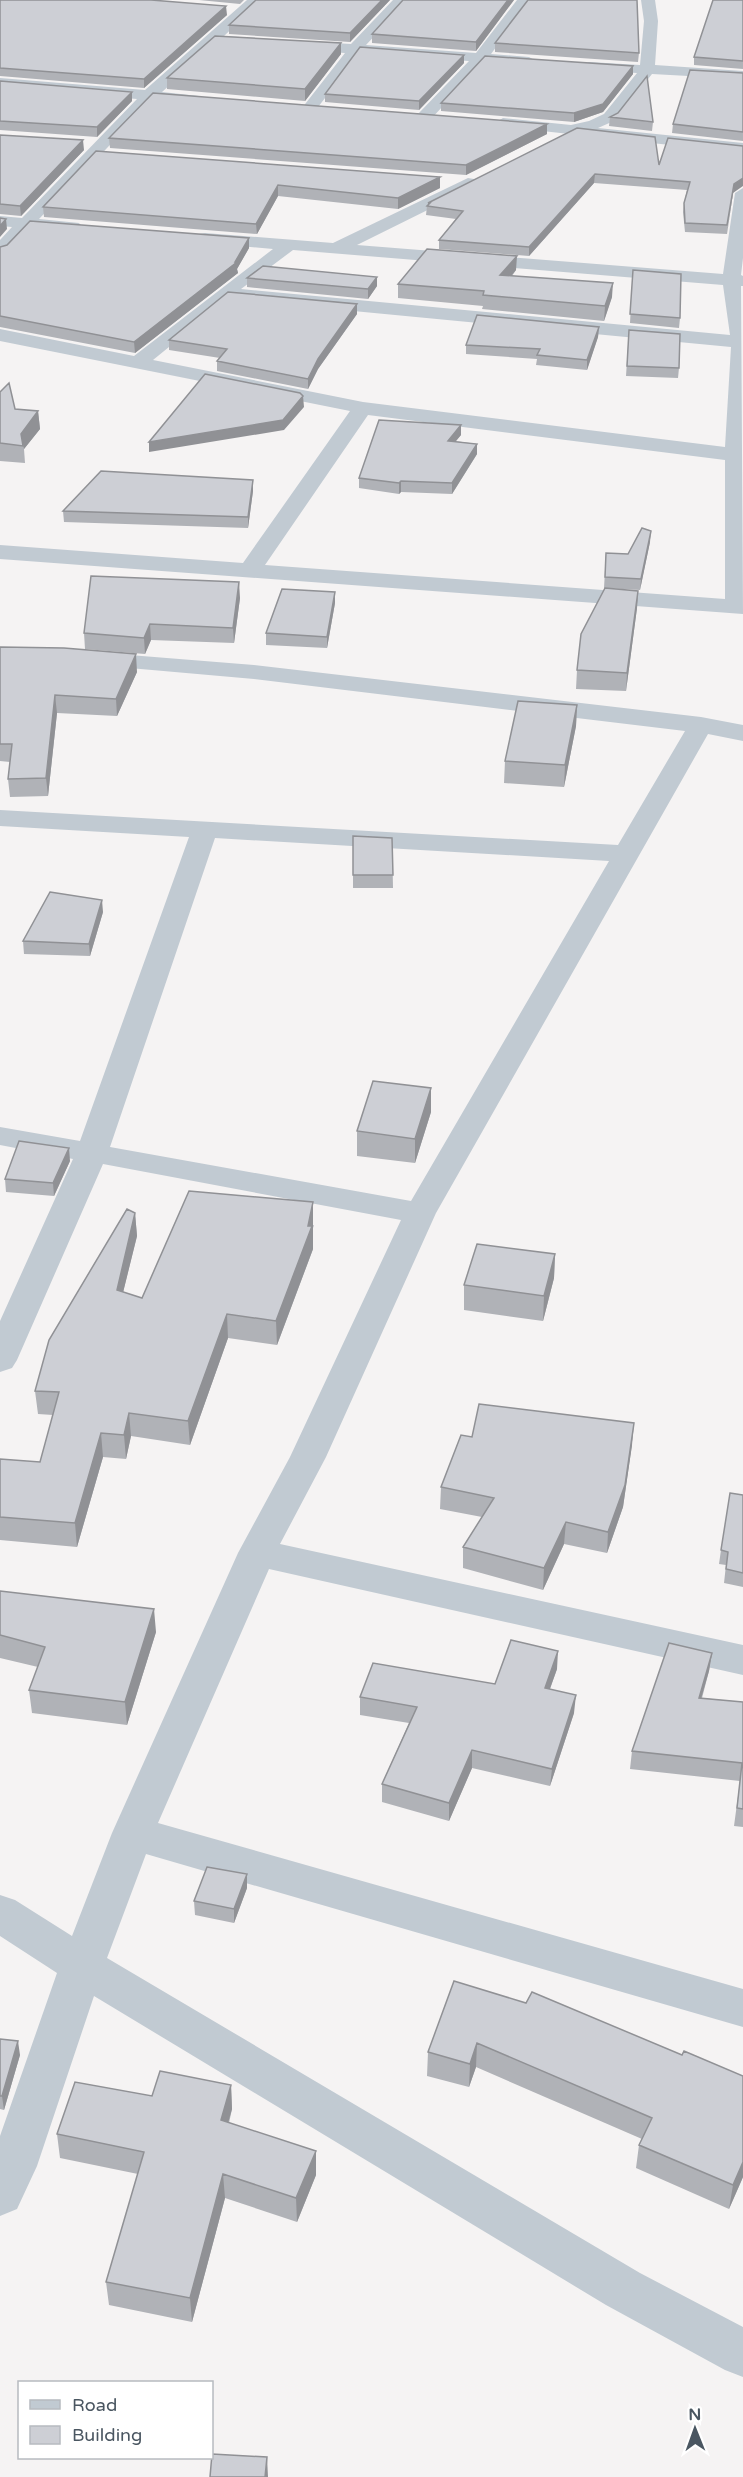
<svg xmlns="http://www.w3.org/2000/svg" width="743" height="2477" font-family="'Varela Round',sans-serif">
<style>
.lines{fill:none;stroke-linecap:round;stroke-linejoin:round}
.street{fill:#c1cad2;fill-rule:evenodd}
.wall{fill:#b0b2b7}
.shaded-wall{fill:#909195}
.building{fill:#cdcfd5;stroke:#909195;stroke-width:1.5}
</style>
<rect width="100%" height="100%" fill="#f5f3f3"/>
<g class="lines">
<path class="street" d="M247,0H262L224,36L351,44L393,0H408L366,45L476,53L517,0H531L491,54L529,57L536,61L529,65L484,62L430,120H418L416,117L418,114L469,61L359,54L315,111L310,113L302,108L345,53L215,44L162,92L199,96L202,99L199,102L153,100L39,219L79,223L82,227L79,231L30,229L6,254L0,255V240L12,227L0,226V216L22,218L137,99L0,88V78L145,90Z
M641,0H655L658,21L655,65L743,71V79L652,74L616,120L598,128L743,143V153L497,126L495,123L503,118L571,125L589,121L604,114L637,73L589,70L582,66L589,62L640,65L644,21Z
M468,178L474,179L476,183L474,187L357,245L723,274L735,193L743,188V258L741,275L743,276V286H741L743,614L0,559V545L243,563L350,411L0,341V329L134,356L273,249L205,243L199,242L196,238L199,234L205,233L333,243ZM293,250L723,285L730,335L241,289ZM228,299L731,347L725,447L363,402L153,360ZM368,415L725,460V599L265,565Z
M92,652L254,665L701,717L743,725V741L708,734L436,1213L326,1457L280,1544L743,1645V1675L269,1569L158,1823L743,1989V2027L146,1854L107,1958L640,2273L743,2327V2377L725,2370L606,2305L94,1996L37,2166L17,2209L0,2216V2136L57,1973L0,1936V1895L15,1900L72,1936L112,1833L238,1553L290,1457L401,1220L103,1164L17,1360L12,1368L0,1372V1321L73,1159L0,1145V1127L80,1141L189,837L0,826V810L618,845L685,731L254,679L84,664L80,659L84,654ZM215,838L609,861L411,1201L110,1147Z"/>
</g>
<path class="wall" d="M0,0L227,15L144,88L0,76Z
M199,0H244L240,4Z
M256,0H390L350,42L229,34V25Z
M514,0L476,51L372,43V34Z
M743,0V69L694,65V57Z
M341,43V54L305,101L167,89V78Z
M495,43L639,53L638,62L495,52Z
M464,63L419,110L325,102V94Z
M633,66V74L603,112L574,122L441,111V103Z
M743,73V141L672,133L673,124Z
M0,81L132,101L97,137L0,130Z
M610,117L653,122L652,131L609,126Z
M577,128L659,165L733,193L727,234L685,232L683,212L684,203L687,190L594,183L529,256L439,249V240L456,219L426,215L427,206L428,205V203Z
M547,134L466,175L110,148L109,138Z
M0,135L84,150L21,216L0,214Z
M96,151L440,188L398,209L278,196L257,234L44,217L43,207Z
M249,238V248L237,269L238,273L135,353L0,327V247Z
M516,270L512,276L612,297L604,321L482,309L483,306L398,298V284Z
M633,270L680,318L679,328L630,323Z
M247,278L377,286L368,299L247,287Z
M357,314L318,369L308,389L217,371V361L220,358L169,350V340Z
M599,327L598,337L587,370L536,365L537,359L466,354V345Z
M629,330L679,368L678,378L626,376Z
M0,392L15,409L38,411L40,429L24,449L25,463L0,461Z
M461,425V435L455,441L477,444V454L452,494L401,492L399,494L359,488V478Z
M253,480V491L248,528L64,522L63,511Z
M650,542L640,590L604,588L606,553L628,554Z
M638,591L637,608L626,691L576,689L577,670Z
M240,598L234,643L151,640L145,654L85,649L84,633Z
M335,603L327,648L266,645V633Z
M0,647L137,672L117,716L57,713L48,796L10,797L8,779L10,762L0,761Z
M577,705L576,726L564,787L504,783L505,761Z
M353,836L392,838L393,888H353Z
M103,912L90,956L24,954L23,941Z
M431,1088V1112L415,1163L357,1156V1131Z
M70,1161L54,1196L6,1192L5,1179Z
M135,1213L137,1236L123,1292L142,1298L314,1225L312,1231L313,1249L277,1345L228,1338L190,1445L131,1436L126,1459L103,1457L77,1547L0,1540V1459L40,1462L53,1415L38,1414L35,1391Z
M555,1254L554,1278L543,1321L464,1310V1285Z
M472,1437L632,1445L623,1507L607,1553L564,1544L543,1590L463,1568V1547L482,1517L440,1509L441,1487Z
M743,1495V1587L724,1583L726,1565L719,1564L721,1550Z
M0,1591L156,1632L127,1725L32,1713L29,1690L38,1667L0,1658Z
M712,1653L709,1671L702,1698L743,1702V1827L734,1826L740,1781L630,1769L632,1751Z
M557,1669L550,1689L574,1713L550,1786L472,1768L449,1821L382,1802V1784L409,1723L360,1715V1697L495,1684Z
M247,1888L234,1923L195,1915L194,1901Z
M454,1981L743,2177L729,2209L636,2168L639,2145L642,2139L476,2067L469,2087L427,2076L428,2052Z
M0,2039L20,2055L4,2110L0,2109Z
M231,2085L232,2109L229,2123L316,2175L297,2222L225,2198L192,2322L109,2305L106,2282L138,2174L60,2158L57,2134L152,2096Z"/>
<path class="shaded-wall" d="M382,0H390L350,42V33Z
M508,0H514L476,51V42Z
M226,6L227,15L144,88V79Z
M341,43V54L305,101V89Z
M464,55V63L419,110V101Z
M633,66V74L603,112L574,122V113Z
M132,92V101L97,137V127Z
M547,124V134L466,175V165Z
M83,140L84,150L21,216L20,206Z
M595,174L594,183L529,256V247Z
M440,177V188L398,209V198Z
M743,178V186L733,193L727,234L734,184Z
M278,185V196L257,234L256,224Z
M6,219L7,229L0,237V226Z
M249,238V248L237,269L238,273L135,353L134,342L235,262Z
M517,256L516,270L500,289V275Z
M377,277V286L368,299V289Z
M613,283L612,297L604,321L605,306Z
M357,304V314L318,369L308,389V379L318,359Z
M599,327L598,337L587,370V360Z
M303,396L304,407L284,430L149,452V442Z
M38,411L40,429L24,449L21,434Z
M461,425V435L448,451V441Z
M477,444V454L452,494V483Z
M253,480V491L248,528V517Z
M401,481V492L399,494V483Z
M651,531L650,542L640,590L641,579Z
M239,582L240,598L234,643L233,628Z
M638,591L637,608L626,691L627,673Z
M335,592V603L327,648V637Z
M150,624L151,640L145,654L144,638Z
M136,654L137,672L117,716L116,699Z
M55,695L57,713L48,796L46,778Z
M577,705L576,726L564,787L565,765Z
M102,900L103,912L90,956L89,944Z
M431,1088V1112L415,1163V1139Z
M69,1148L70,1161L54,1196L53,1183Z
M313,1202V1249L277,1345L276,1321L308,1226Z
M135,1213L137,1236L118,1313L117,1290Z
M555,1254L554,1278L543,1321L544,1296Z
M227,1314L228,1338L190,1445L188,1421Z
M129,1413L131,1436L126,1459L124,1435Z
M634,1423L632,1445L623,1507L607,1553L608,1532Z
M101,1433L103,1457L77,1547L75,1523Z
M566,1522L564,1544L543,1590L544,1568Z
M154,1609L156,1632L127,1725L125,1702Z
M558,1651L557,1669L544,1705L545,1688Z
M712,1653L709,1671L696,1716L699,1698Z
M576,1695L574,1713L550,1786L552,1769Z
M472,1750V1768L449,1821V1803Z
M247,1874V1888L234,1923V1909Z
M18,2041L20,2055L4,2110L2,2096Z
M477,2043L476,2067L469,2087L470,2064Z
M231,2085L232,2109L222,2144L221,2120Z
M316,2151V2175L297,2222L296,2198Z
M743,2162V2177L729,2209L733,2185Z
M223,2174L225,2198L192,2322L190,2298Z
M267,2457L268,2477H265Z"/>
<path class="building" d="M0,0H151L226,6L144,79L0,68Z
M256,0H382L350,33L229,25Z
M403,0H508L476,42L372,34Z
M528,0H637L639,53L495,43Z
M713,0H743V61L694,57Z
M215,36L341,43L305,89L167,78Z
M360,47L464,55L419,101L325,94Z
M485,56L633,66L603,104L574,113L441,103Z
M690,70L743,73V132L673,124Z
M647,76L653,122L610,117L618,113Z
M0,81L132,92L97,127L0,121Z
M153,93L547,124L466,165L109,138Z
M577,128L655,137L659,165L668,138L743,146V178L734,184L727,225L685,223L684,203L690,182L595,174L529,247L439,240L463,211L427,206L430,203H428Z
M0,135L83,140L20,206L0,204Z
M96,151L440,177L398,198L278,185L256,224L43,207Z
M0,218L6,219L0,226Z
M30,221L249,238L235,262H237L134,342L0,316V247L7,245Z
M427,249L517,256L500,275L613,283L605,306L483,295L484,291L398,284Z
M263,266L377,277L368,289L247,278Z
M633,270L681,274L680,318L630,314Z
M228,292L357,304L318,359L308,379L217,361L227,349L169,340Z
M477,315L599,327L587,360L537,355L540,349L466,345Z
M629,330L680,334L679,368L627,366Z
M205,374L300,393L303,396L283,420L149,442Z
M9,383L15,409L38,411L21,434L23,446L0,443V392Z
M379,420L461,425L448,441L477,444L452,483L401,481L399,483L359,478Z
M101,471L253,480L248,517L63,511Z
M642,528L651,531L641,579L605,577L606,553L628,554Z
M91,576L239,582L233,628L150,624L144,638L84,633Z
M605,588L638,591L627,673L577,670L581,634Z
M282,589L335,592L327,637L266,633Z
M0,647L64,648L136,654L116,699L55,695L46,778L8,779L12,744H0Z
M518,701L577,705L565,765L505,761Z
M353,836L392,838L393,875H353Z
M50,892L102,900L89,944L23,941Z
M373,1081L431,1088L415,1139L357,1131Z
M19,1141L69,1148L53,1183L5,1179Z
M189,1191L313,1202L308,1226H312L276,1321L227,1314L188,1421L129,1413L124,1435L101,1433L75,1523L0,1517V1459L40,1462L59,1392L35,1391L49,1340L127,1209L135,1213L117,1290L142,1298Z
M477,1244L555,1254L544,1296L464,1285Z
M479,1404L634,1423L625,1485L608,1532L566,1522L544,1568L463,1547L494,1498L441,1487L461,1435L472,1437Z
M730,1493L743,1495V1573L726,1569L728,1552L721,1550Z
M0,1591L154,1609L125,1702L29,1690L45,1647L0,1635Z
M511,1640L558,1651L545,1688L576,1695L552,1769L472,1750L449,1803L382,1784L417,1707L360,1697L373,1663L495,1684Z
M669,1643L712,1653L699,1698L743,1702V1809L737,1808L742,1763L632,1751Z
M207,1867L247,1874L234,1909L194,1901Z
M454,1981L526,2003L532,1992L682,2055L684,2051L743,2076V2162L733,2185L639,2145L652,2118L477,2043L470,2064L428,2052Z
M0,2039L18,2041L2,2096H0Z
M160,2071L231,2085L221,2120L316,2151L296,2198L223,2174L190,2298L106,2282L144,2152L57,2134L75,2082L152,2096Z
M212,2454L267,2457L265,2477H210Z"/>
<rect x="18" y="2381" width="195" height="78" fill="#ffffff" stroke="#b7bbc0" stroke-width="1.5"/>
<rect x="30" y="2400" width="30" height="9" fill="#c1cad2" stroke="#b7bbc0" stroke-width="1.5"/>
<text x="72" y="2411" font-size="18" fill="#4a5661">Road</text>
<rect x="30" y="2426" width="30" height="18" fill="#cdcfd5" stroke="#b7bbc0" stroke-width="1.5"/>
<text x="72" y="2441" font-size="18" fill="#4a5661">Building</text>
<g transform="translate(695 2429) rotate(359)" stroke="#ffffff" stroke-width="4.5" paint-order="stroke">
<path d="M0-4.5L10 22L0 15L-10 22Z" fill="#4a5661"/>
<text y="-9" font-size="16" font-weight="bold" text-anchor="middle" fill="#4a5661">N</text>
</g>
</svg>
